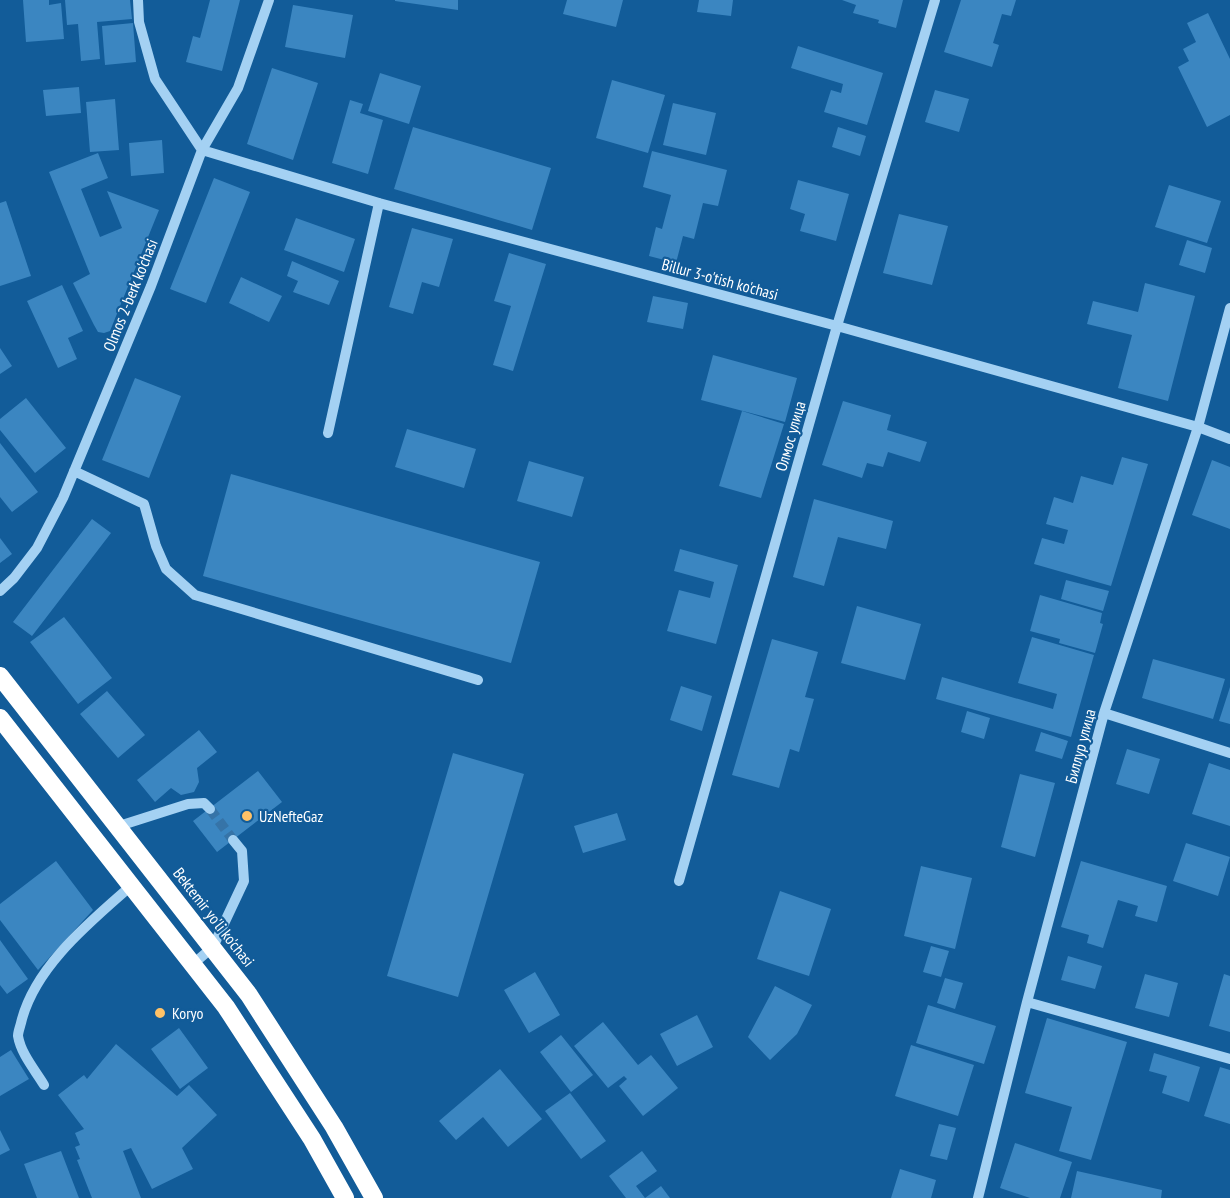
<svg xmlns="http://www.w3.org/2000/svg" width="1230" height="1198" font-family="'PT Sans Narrow',sans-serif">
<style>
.building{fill:#3b86c1}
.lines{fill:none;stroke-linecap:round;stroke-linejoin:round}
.minor-tunnel{stroke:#3674a8;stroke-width:10;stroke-dasharray:10 5;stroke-linecap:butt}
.minor{stroke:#a4d1f3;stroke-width:10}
.highway{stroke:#fff;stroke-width:18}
.poi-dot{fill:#ffc267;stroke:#125c99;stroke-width:2}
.labels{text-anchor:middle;stroke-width:4.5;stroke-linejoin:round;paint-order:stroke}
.street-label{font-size:16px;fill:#fff;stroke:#125c99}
.poi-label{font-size:16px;fill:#fff;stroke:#125c99;text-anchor:start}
</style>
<rect width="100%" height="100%" fill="#125c99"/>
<path class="building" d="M23,0H49V5L61,3L64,39L26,42Z
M65,0H130L132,19L97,22L100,59L81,61L78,24L67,25Z
M210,0H240L222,71L186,62L193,36L200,38Z
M395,0H458V10L395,1Z
M567,0H623L616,27L563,14Z
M699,0H733L731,16L697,12Z
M842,0H903L896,28L878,23L879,20L853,13L856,5Z
M961,0H1016L1011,16L1002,14L993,43L999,45L992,67L944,52Z
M293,5L353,15L345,58L285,47Z
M1208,13L1230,59V115L1207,127L1178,67L1189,61L1183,49L1196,42L1187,23Z
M133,23L136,62L105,65L102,26Z
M798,46L883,73L867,125L824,112L831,90L841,93L843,84L791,68Z
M272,68L318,83L293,160L247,144Z
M380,73L421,86L409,124L368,111Z
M612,80L665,95L648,153L596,138Z
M79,87L81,113L46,116L43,90Z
M935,90L969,99L959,132L925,122Z
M115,99L119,150L90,152L86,102Z
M350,100L363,104L360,113L383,120L368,174L332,163Z
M673,103L716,113L706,155L663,145Z
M413,127L551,168L532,230L394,189Z
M838,127L866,136L860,156L832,147Z
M162,140L164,173L131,176L129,143Z
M652,151L727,170L718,206L703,203L694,239L683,236L676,263L649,256L656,227L662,229L671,195L643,187Z
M98,153L108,178L81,189L100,237L122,228L107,191L159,210L110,331L104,333L98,332L94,325L73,283L90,274L49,172Z
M214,178L250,192L206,303L170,289Z
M798,180L849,194L836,241L800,231L805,214L790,209Z
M1169,185L1221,201L1207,243L1155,227Z
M6,201L31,276L0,286V203Z
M899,214L948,226L932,285L883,273Z
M296,218L355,239L344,272L284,250Z
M412,228L453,239L439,287L422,282L413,314L389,307Z
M1187,240L1212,248L1205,273L1179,265Z
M509,253L546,264L513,371L493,365L511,306L494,301Z
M292,261L339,281L329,305L293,292L298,281L287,276Z
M241,277L282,296L269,322L229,303Z
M1145,283L1195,296L1168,401L1118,388L1132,335L1087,324L1093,301L1138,312Z
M62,285L83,331L68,338L77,359L58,368L27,301Z
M653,296L688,303L683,329L647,322Z
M0,348L12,366L0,374Z
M713,355L797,378L785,422L701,400Z
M135,378L181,396L149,478L102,460Z
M26,398L66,448L35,473L0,430V419Z
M843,401L891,415L887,430L927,442L920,462L888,452L883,467L867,463L862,478L822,465Z
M742,411L784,424L761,498L719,486Z
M407,429L476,449L464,488L395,467Z
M0,443L38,492L12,512L0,497Z
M1122,457L1148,464L1111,586L1034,564L1042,538L1064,544L1068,530L1046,524L1054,497L1073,503L1081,476L1113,485Z
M1212,460L1230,467V529L1192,515Z
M529,461L584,477L572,517L517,501Z
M231,474L540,562L511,663L203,576Z
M814,499L893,521L886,549L838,537L824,586L793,577Z
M92,519L111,533L32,636L13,622Z
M0,538L12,554L0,563Z
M680,549L738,565L716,644L667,631L679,590L710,598L714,582L674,571Z
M1066,580L1109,591L1103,611L1061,599Z
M1040,595L1102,613L1100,623L1103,624L1095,653L1059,643L1060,639L1030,631Z
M857,606L921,624L905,680L841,663Z
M64,617L112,678L78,704L30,642Z
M1032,637L1094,655L1071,737L936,699L942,677L1053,709L1057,694L1018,683Z
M772,639L818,652L805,697L814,699L799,752L790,749L779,788L732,775Z
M1153,659L1225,679L1213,719L1142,698Z
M681,686L712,696L702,731L670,720Z
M1230,687V724L1219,721Z
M107,691L145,735L118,758L80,714Z
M967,711L990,718L984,739L961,732Z
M199,730L217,752L197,768L199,782L194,792L181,795L171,788L155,802L137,780Z
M1041,732L1068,741L1062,759L1035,751Z
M1127,749L1160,759L1149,794L1116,784Z
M453,753L524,774L458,997L387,976Z
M1209,763L1230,770V826L1192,814Z
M258,771L282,802L217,852L193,821Z
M1020,774L1055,783L1035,857L1001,847Z
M617,813L626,840L583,853L574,826Z
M1186,843L1230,857L1218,896L1173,881Z
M56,861L93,910L38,970L0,920V904Z
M1081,861L1167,886L1157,922L1135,916L1138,906L1118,900L1103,948L1087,943L1089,935L1061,927Z
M921,866L972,878L955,949L904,936Z
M780,891L831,909L809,976L757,959Z
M0,940L28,979L7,994L0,985Z
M931,946L949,951L941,977L923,972Z
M1068,956L1102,966L1095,989L1061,980Z
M535,972L560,1015L529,1033L504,990Z
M1145,974L1178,983L1169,1017L1135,1008Z
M1224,974L1230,976V1032L1209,1026Z
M945,978L963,983L955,1009L937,1003Z
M775,986L812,1005L797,1034L770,1060L748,1037Z
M928,1005L996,1026L984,1064L916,1043Z
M697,1015L713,1047L677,1066L660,1034Z
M1047,1018L1127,1042L1091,1160L1059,1151L1072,1107L1025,1093Z
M603,1022L638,1065L651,1055L678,1088L643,1116L619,1086L627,1079L624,1076L608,1088L574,1046Z
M179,1028L208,1068L180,1089L151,1049Z
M561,1035L593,1075L571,1092L540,1052Z
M116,1044L177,1096L189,1085L217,1115L182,1148L193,1169L152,1189L131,1148L123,1151L141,1198H92L77,1160L80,1159L75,1147L80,1145L75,1133L84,1129L58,1095L84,1075L87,1079Z
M911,1045L974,1065L958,1116L895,1096Z
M11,1050L29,1079L0,1096V1057Z
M1154,1053L1200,1067L1189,1102L1162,1093L1167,1076L1149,1071Z
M1220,1067L1230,1070V1124L1204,1116Z
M500,1069L542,1119L508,1147L483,1117L456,1140L439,1121Z
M570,1093L606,1141L581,1159L545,1111Z
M939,1124L956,1128L947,1160L930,1156Z
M0,1130L10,1150L0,1155Z
M1015,1143L1072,1162L1060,1198H1030L1000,1188Z
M61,1151L79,1198H37L24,1164Z
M642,1151L657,1171L636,1186L645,1198L661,1186L670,1198H626L609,1176Z
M900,1169L936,1180L931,1198H891Z
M1077,1171L1162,1190L1161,1198H1071Z"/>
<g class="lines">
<path class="minor-tunnel" d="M210,809L233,840"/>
<path class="minor" d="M138,0L139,22L155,79L202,150L379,203L837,326L1198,427L1230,439
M328,433L379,203
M74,471L144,504L156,546L166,569L195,595L478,680
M0,591L14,578L37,548L63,498L151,286L202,150L238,88L269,0
M1104,713L1230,753
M119,826L188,804L204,803L210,809
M679,881L837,326L935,0
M193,964L213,947L244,881L242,851L233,840
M1027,1002L1230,1059
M44,1085C35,1070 21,1054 18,1036C18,1032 20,1027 21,1023C34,967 90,922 132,885
M978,1198L1027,1002L1104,713L1198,427L1230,308"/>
<path class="highway" d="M0,676L249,995L334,1127L374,1198
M0,718L226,1007L312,1139L345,1198"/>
</g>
<g class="poi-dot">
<circle cx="247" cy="816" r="6"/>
<circle cx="160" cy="1013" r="6"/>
</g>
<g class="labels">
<g class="street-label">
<text transform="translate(720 279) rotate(15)" y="6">Billur 3-o'tish ko'chasi</text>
<text transform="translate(130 295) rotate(-68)" y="6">Olmos 2-berk ko'chasi</text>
<text transform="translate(790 436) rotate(-74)" y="6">Олмос улица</text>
<text transform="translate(1080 746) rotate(-75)" y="6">Биллур улица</text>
<text transform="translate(214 917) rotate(52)" y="6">Bektemir yo'li ko'chasi</text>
</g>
<g class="poi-label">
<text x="259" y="822">UzNefteGaz</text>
<text x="172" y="1019">Koryo</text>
</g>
</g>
</svg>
